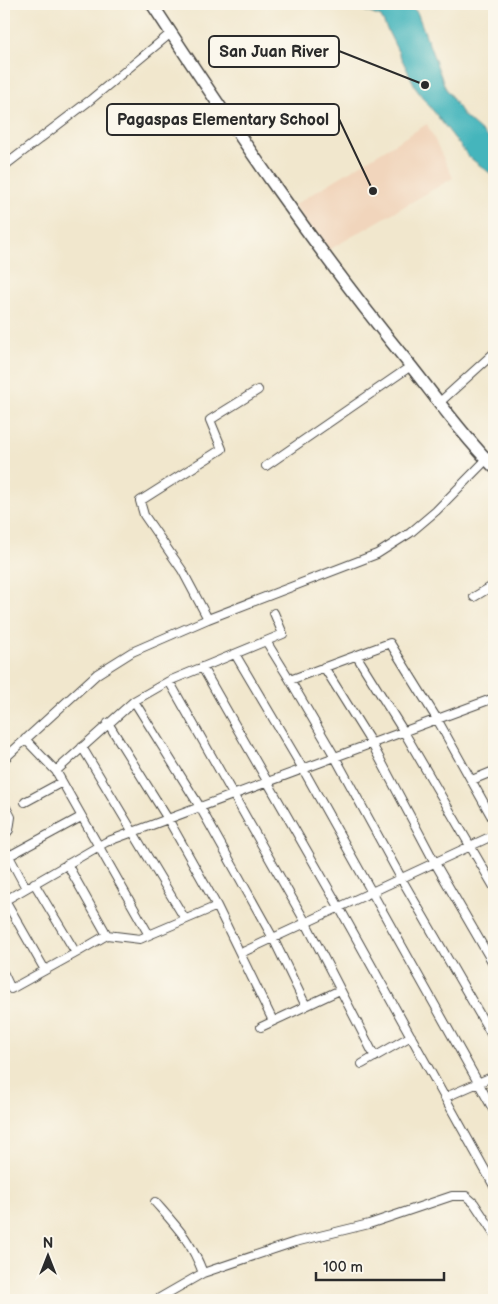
<svg xmlns="http://www.w3.org/2000/svg" width="498" height="1304" font-family="'Balsamiq Sans',sans-serif">
<style>
.built{fill:#f1d5bc}
.water{fill:#45b5bc;stroke:#387074}
.lines{fill:none;stroke-linecap:round;stroke-linejoin:round}
.street-casing{stroke:#494743;stroke-width:10}
.secondary-casing{stroke:#494743;stroke-width:14}
.street{stroke:#fff;stroke-width:8}
.secondary{stroke:#fff;stroke-width:11}
.leader{fill:none;stroke:#2b2b2b;stroke-width:2}
.callout-dot{fill:#2b2b2b;stroke:#fbf7ec;stroke-width:2}
.callout{fill:#fbf7ec;stroke:#2b2b2b;stroke-width:2}
.callout-label{font-size:16px;text-anchor:middle;font-weight:bold;fill:#2b2b2b}
</style>
<rect width="100%" height="100%" fill="#fbf7ec"/>
<filter id="ink" filterUnits="userSpaceOnUse"><feTurbulence type="fractalNoise" baseFrequency=".02" numOctaves="2"/><feDisplacementMap in="SourceGraphic" scale="10" xChannelSelector="R" yChannelSelector="G"/><feConvolveMatrix kernelMatrix="1 2 1 2 8 2 1 2 1" color-interpolation-filters="sRGB"/></filter>
<filter id="wash" filterUnits="userSpaceOnUse"><feTurbulence type="fractalNoise" baseFrequency=".0096" numOctaves="4" result="noise"/><feDisplacementMap in="SourceGraphic" scale="20" xChannelSelector="R" yChannelSelector="G"/><feGaussianBlur stdDeviation="1.12" result="paint"/><feColorMatrix in="noise" values="0 0 0 0 0 0 0 0 0 0 0 0 0 0 0 0 0 1.4 0 .05"/><feComposite in="paint" operator="in"/></filter>
<g filter="url(#wash)">
<rect width="100%" height="100%" fill="#f1e7cd"/>
<path class="built" d="M427,124L453,178L327,251L294,205Z"/>
<path class="water" d="M346,4H407L417,12L445,87L463,115L494,143V176L469,157L417,90L381,17Z"/>
</g>
<g filter="url(#ink)">
<g class="lines">
<defs>
<path id="street" d="M4,166L89,101L171,33
M440,402L494,353
M266,466L411,366
M474,597L494,585
M208,619L182,570L144,515L140,501L222,449L210,420L258,390
M266,641L283,634L274,613
M235,654L303,769L494,1111
M356,655L404,732L494,887
M202,667L339,907L494,1186
M324,667L372,744L435,863L494,965
M290,680L335,757L401,878L494,1039
M169,681L306,923L375,1057
M134,701L200,807L273,938L306,1006
M108,723L168,819L217,906
M25,739L56,771
M82,747L185,919
M4,759L97,674L132,652L208,619L377,554L410,533L436,511L487,459
M472,780L494,771
M25,802L62,782
M4,804L11,817L9,830L4,836
M4,847L26,888
M9,856L81,817
M67,864L107,935
M34,883L76,953L107,935L140,939L149,935
M5,900L45,970
M4,901L106,842L494,698
M241,953L494,835
M4,974L11,989L76,953
M273,1021L217,906L149,935L56,771L134,701L169,681L266,641L290,680L390,643L437,719L494,821
M261,1027L340,990
M362,1064L411,1036
M446,1097L494,1076
M155,1202C177,1227 191,1241 203,1273
M156,1300L203,1273L295,1242L369,1224L452,1196H466L474,1203L494,1233"/>
<path id="secondary" d="M152,4C233,128 316,250 410,365C437,399 463,436 494,467"/>
</defs>
<use href="#street" class="street-casing"/>
<use href="#secondary" class="secondary-casing"/>
<use href="#street" class="street"/>
<use href="#secondary" class="secondary"/>
</g>
</g>
<path class="leader" d="M425 85L339 51M373 191L339 119"/>
<g class="callout-dot">
<circle cx="425" cy="85" r="5"/>
<circle cx="373" cy="191" r="5"/>
</g>
<g class="callout">
<rect x="209" y="36" width="130" height="31" rx="5"/>
<rect x="107" y="104" width="232" height="31" rx="5"/>
</g>
<g class="callout-label">
<text x="274" y="57">San Juan River</text>
<text x="223" y="125">Pagaspas Elementary School</text>
</g>
<rect width="498" height="1304" fill="none" stroke="#fbf7ec" stroke-width="20"/>
<g transform="translate(48 1256)" stroke="#fbf7ec" stroke-width="4" paint-order="stroke">
<path d="M0-4L9 19L0 12L-9 19Z" fill="#2b2b2b"/>
<text y="-8" font-size="14" font-weight="bold" text-anchor="middle" fill="#2b2b2b">N</text>
</g>
<path d="M316 1272v8h128v-8" fill="none" stroke="#2b2b2b" stroke-width="2.5"/>
<text x="323" y="1272" font-size="15" fill="#2b2b2b" stroke="#fbf7ec" stroke-width="4" paint-order="stroke">100 m</text>
</svg>
